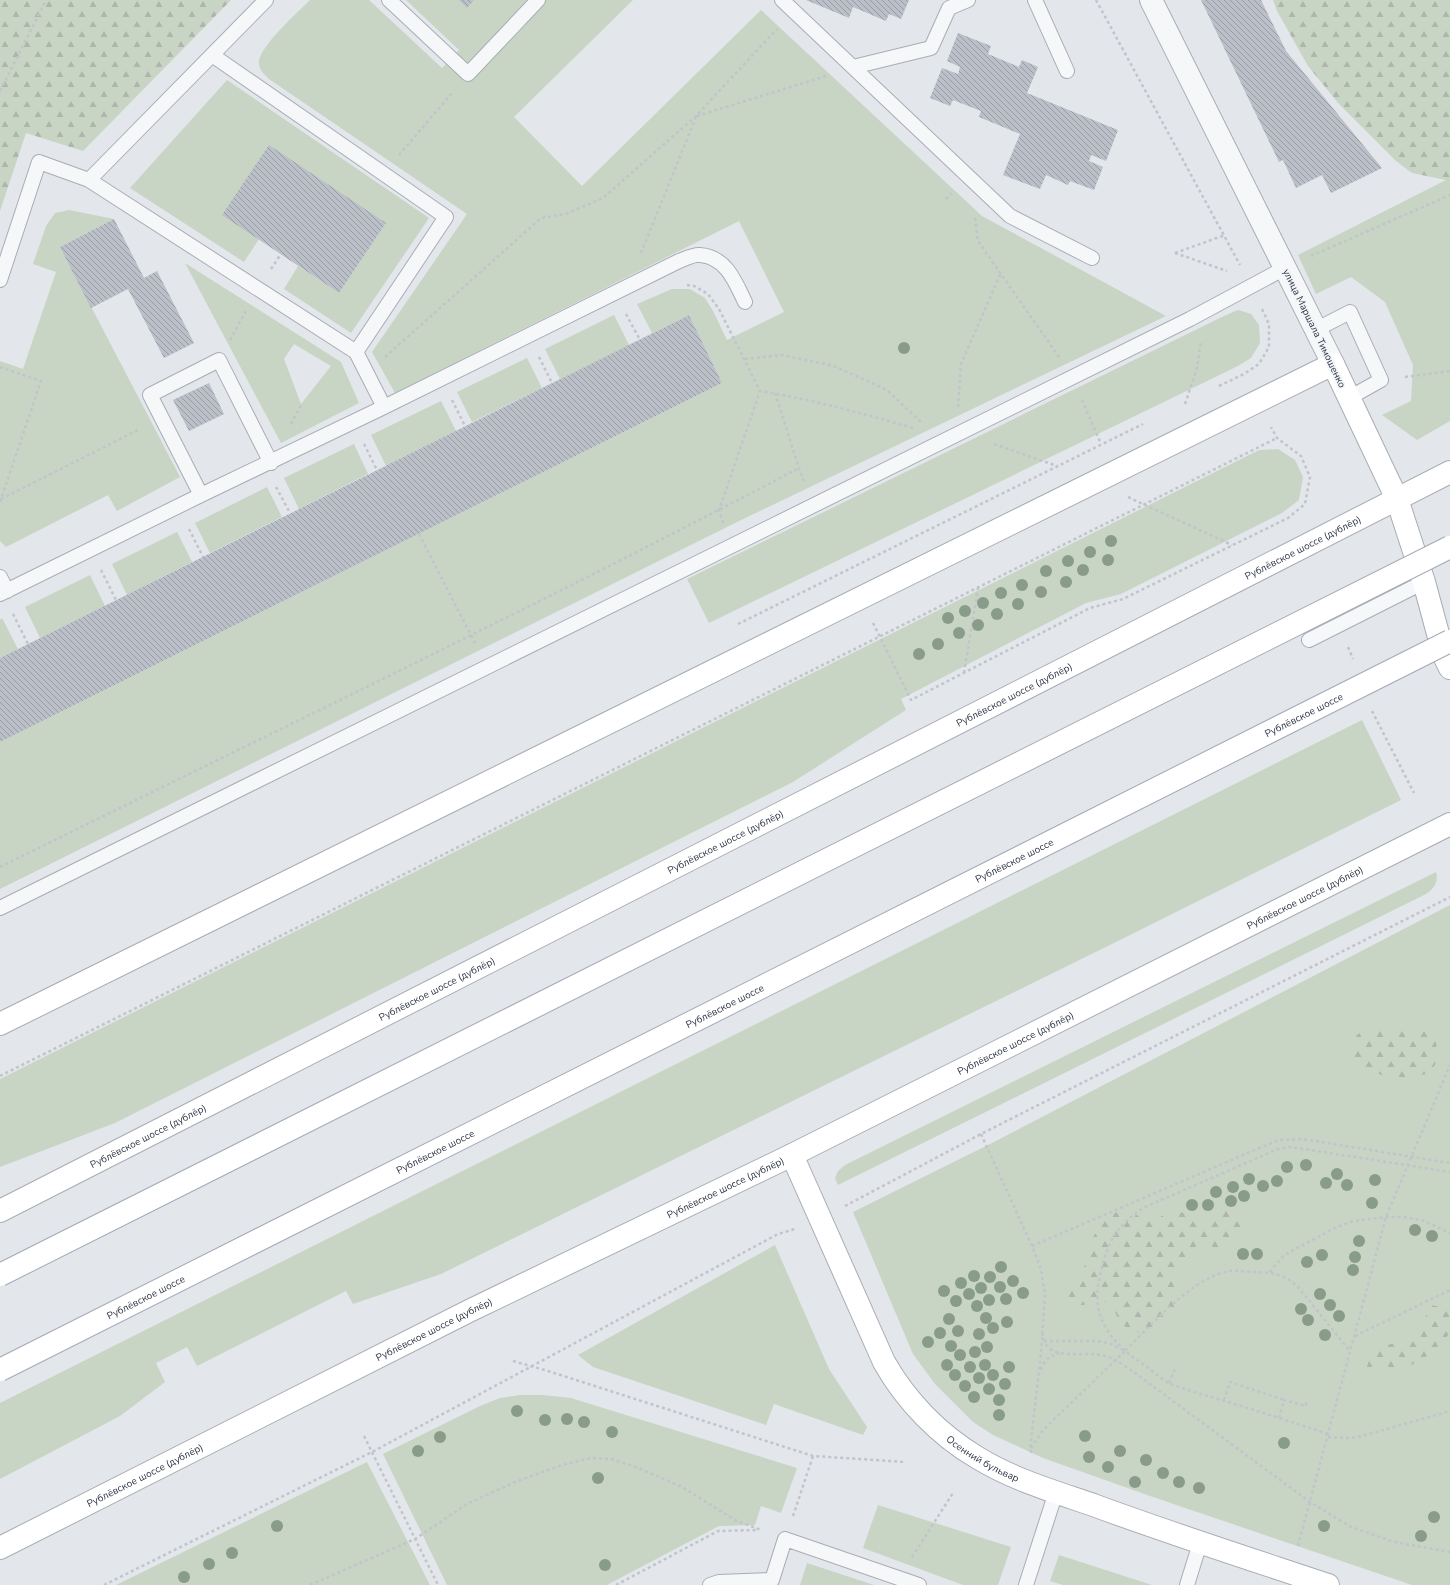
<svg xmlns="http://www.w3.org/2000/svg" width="1450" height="1585" viewBox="0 0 1450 1585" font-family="'Nunito Sans',sans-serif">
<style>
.green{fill:#c8d5c4;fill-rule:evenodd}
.forest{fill:url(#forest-firs)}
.building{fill:url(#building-back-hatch)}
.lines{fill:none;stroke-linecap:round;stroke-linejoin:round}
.lane-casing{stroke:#a8adb5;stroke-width:16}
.street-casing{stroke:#a8adb5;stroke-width:24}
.secondary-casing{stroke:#a8adb5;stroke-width:24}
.path{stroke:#c1c4ca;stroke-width:2.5;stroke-dasharray:3 3;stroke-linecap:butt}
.lane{stroke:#f6f7f9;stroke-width:14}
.street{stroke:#f6f7f9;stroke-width:22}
.secondary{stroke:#fff;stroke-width:22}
.primary-bridge-casing{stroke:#a2aab7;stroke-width:24;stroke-linecap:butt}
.primary-bridge{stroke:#fff;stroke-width:22}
.tree{fill:#899c89}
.labels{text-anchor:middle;stroke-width:3.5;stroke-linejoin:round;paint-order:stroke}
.street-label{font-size:10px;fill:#2a3443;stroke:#f3f5f8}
</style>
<defs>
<pattern id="forest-firs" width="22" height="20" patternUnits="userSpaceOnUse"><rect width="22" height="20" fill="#c8d5c4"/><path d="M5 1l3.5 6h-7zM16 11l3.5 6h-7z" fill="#acb7aa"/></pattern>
<pattern id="building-back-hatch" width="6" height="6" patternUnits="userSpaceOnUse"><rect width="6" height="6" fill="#babfc8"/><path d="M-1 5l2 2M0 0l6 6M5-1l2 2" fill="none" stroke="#979ca4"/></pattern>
</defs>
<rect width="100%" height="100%" fill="#e3e6eb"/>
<path class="green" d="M 310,0 L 369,0 L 442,68 L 459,50 L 406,0 L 633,0 L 514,117 L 582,186 L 761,10 L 982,216 L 1166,316 L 733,524 L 0,889 L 0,742 L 722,383 L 689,315 L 652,333 L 637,304 L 672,289 L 690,289 L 705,298 L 713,311 L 727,340 L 784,312 L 739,221 L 395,393 L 372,352 L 467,214 L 269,79 C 264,74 258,69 259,61 C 261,45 298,12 310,0 Z
M 227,80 L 429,218 L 351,333 L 284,289 L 298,266 L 339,293 L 386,223 L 259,239 L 244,262 L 130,188 Z
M 1446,180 L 1450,180 L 1450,421 L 1417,440 L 1382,415 L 1411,401 L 1413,365 L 1385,302 L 1351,277 L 1316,294 L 1298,255 Z
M 69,210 L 114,219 L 60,247 L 180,477 L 117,511 L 108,495 L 6,547 L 0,541 L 0,361 L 23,369 L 56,272 L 33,264 L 46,226 L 55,213 Z
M 185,263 L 341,362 L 359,403 L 281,443 ZM 294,344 L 331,366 L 301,404 L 284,359 Z
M 1238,310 L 1251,314 L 1259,325 L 1260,343 L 1251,358 L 1238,366 L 709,623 L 687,579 L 1224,316 Z
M 614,315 L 629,345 L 560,379 L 545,349 Z
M 527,358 L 542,388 L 472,422 L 457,392 Z
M 441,401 L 456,431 L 386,466 L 371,435 Z
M 354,444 L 368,474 L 299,509 L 284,478 Z
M 1278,449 L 1295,460 L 1303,477 L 1299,500 L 1282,513 L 1121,594 L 1086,603 L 901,699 L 906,710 L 793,782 L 115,1123 L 0,1167 L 0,1079 L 1259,450 Z
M 267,487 L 282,517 L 210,553 L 195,523 Z
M 177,532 L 192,562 L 127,595 L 112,564 Z
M 90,575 L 105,606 L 40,638 L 25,607 Z
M 2,618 L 18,649 L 0,658 L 0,620 Z
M 1362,720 L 1401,800 L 1124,938 L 441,1274 L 353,1304 L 346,1291 L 197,1366 L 187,1347 L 156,1363 L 165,1382 L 120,1416 L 0,1479 L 0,1403 Z
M 1436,872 C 1439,883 1433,890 1424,895 L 838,1185 L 835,1178 L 838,1171 L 845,1165 Z
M 1450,905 L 1450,1585 L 1412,1585 L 1153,1497 L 1043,1458 L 993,1435 L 973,1422 L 935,1384 L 913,1354 L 853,1212 L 994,1142 Z
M 775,1245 L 829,1369 L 867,1427 L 863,1435 L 774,1404 L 766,1425 L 593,1367 L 578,1355 Z
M 520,1395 L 543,1395 L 571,1398 L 797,1468 L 781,1513 L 761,1506 L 755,1525 L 719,1526 L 607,1585 L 447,1585 L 383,1454 L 480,1406 L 500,1398 Z
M 367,1462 L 430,1585 L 116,1585 Z
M 878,1505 L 1011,1547 L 998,1585 L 963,1585 L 863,1548 Z
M 1059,1555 L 1152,1585 L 1063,1585 L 1050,1581 Z
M 807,1563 L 874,1585 L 800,1585 Z"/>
<path class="forest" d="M 0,0 L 231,0 L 83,151 L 26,133 L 0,211 Z
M 1273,0 L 1450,0 L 1450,180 L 1446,180 L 1412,173 L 1396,161 L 1339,104 L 1308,66 L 1277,11 Z
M 1377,1026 L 1391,1032 L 1414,1029 L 1427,1032 L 1436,1041 L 1437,1053 L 1435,1065 L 1426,1074 L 1396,1080 L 1386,1077 L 1355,1063 L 1349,1053 C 1354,1036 1359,1029 1377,1026 Z
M 1224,1209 C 1230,1210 1237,1211 1239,1218 C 1245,1235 1226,1247 1211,1250 C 1203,1251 1194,1250 1187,1255 C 1178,1262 1171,1279 1175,1290 C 1176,1293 1178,1296 1179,1299 C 1181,1310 1173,1320 1164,1327 C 1153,1335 1135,1335 1124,1326 C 1114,1318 1118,1304 1100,1301 C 1094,1300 1088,1305 1082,1305 C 1077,1305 1072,1303 1067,1301 L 1064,1294 C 1068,1283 1078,1278 1083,1269 C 1089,1260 1088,1249 1092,1239 C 1094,1235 1097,1232 1099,1229 C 1109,1215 1115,1209 1132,1211 C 1140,1218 1149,1225 1159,1218 C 1162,1216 1166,1212 1169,1211 C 1181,1207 1188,1219 1198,1219 C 1207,1220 1216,1212 1224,1209 Z
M 1431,1305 L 1450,1309 C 1450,1315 1450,1324 1450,1330 C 1449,1336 1443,1341 1439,1345 C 1420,1366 1394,1374 1366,1371 L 1372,1347 C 1402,1345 1420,1334 1431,1305 Z"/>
<path class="building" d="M 459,0 L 474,0 L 467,8 Z
M 806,0 L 909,0 L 901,19 L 889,14 L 886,21 L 853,7 L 849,18 Z
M 1201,0 L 1261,0 L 1286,51 L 1382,168 L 1331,193 L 1322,175 L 1296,188 L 1283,160 L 1279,162 Z
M 958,33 L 991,46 L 988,54 L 1019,67 L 1022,60 L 1038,67 L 1027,93 L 1118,130 L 1106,161 L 1091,155 L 1089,161 L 1103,167 L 1094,190 L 1070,181 L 1068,185 L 1046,175 L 1040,189 L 1003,175 L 1020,134 L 979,117 L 981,111 L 953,100 L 950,106 L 930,98 L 942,68 L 958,74 L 960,67 L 947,61 Z
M 269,145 L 386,223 L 339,293 L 222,215 Z
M 114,219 L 144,278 L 157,271 L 194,343 L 164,358 L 128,289 L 91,308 L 60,247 Z
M 689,315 L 722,383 L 0,742 L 0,658 Z
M 209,383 L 224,414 L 189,431 L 173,400 Z"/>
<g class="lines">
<g class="lane-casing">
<path id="lane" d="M 389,0 L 468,74 L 538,0
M 782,0 L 1010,216 L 1092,258
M 1035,0 L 1067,71
M 212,55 L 446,217 L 356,352 L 384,407
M 853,67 L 931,48 L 949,8 L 968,0
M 89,180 L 266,0
M 0,280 L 39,162 L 89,180 L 356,352
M 1315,330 L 1350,312 L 1381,380 L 1349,398
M 201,495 L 150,395 L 219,360 L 271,463
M 0,577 L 7,591
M 0,594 L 201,495 L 384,407 L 679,261 C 685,259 694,254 700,255 C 726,257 735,281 745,302
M 1309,640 L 1424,582
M 0,908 L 1190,319 L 1285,268
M 710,1585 L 719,1582 L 772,1580 L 785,1539 L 919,1585
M 1026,1585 L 1056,1492
M 1187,1585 L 1200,1543"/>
</g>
<g class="street-casing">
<path id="street" d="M 1151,0 L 1333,364"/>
</g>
<g class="secondary-casing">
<g id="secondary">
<path d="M 0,1024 L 1333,364 L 1397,499 L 1424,582 L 1444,656 L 1450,668"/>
<path id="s1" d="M 792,1155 L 884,1362 C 906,1401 939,1435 978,1458 C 1014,1480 1056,1492 1096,1506 C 1172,1534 1250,1559 1328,1585"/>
<path id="s2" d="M 0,1211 L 1450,472"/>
<path id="s3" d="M 0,1548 L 469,1311 L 792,1155 L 1450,824"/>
</g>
</g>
<path class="path" d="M 1096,0 L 1240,265
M 0,91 L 46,0
M 697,116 L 826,76
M 399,155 L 452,93
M 946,199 L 951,193
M 975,218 L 978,241 L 1059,357
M 641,253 L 696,117
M 1175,253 L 1227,271
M 1175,253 L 1225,235
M 1311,256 L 1450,195
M 271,269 L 281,254
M 687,285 L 694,286 L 708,294 L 719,309 L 760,391 C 814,400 861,413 913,428
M 626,314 L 640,340
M 230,340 L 247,309
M 385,357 L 541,218 L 566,214 L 603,198 L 696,116 L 777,29
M 539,357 L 552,383
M 745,359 L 782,355 L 834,366 L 887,390 L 923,424
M 0,367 L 41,381 L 0,502
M 1405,377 L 1450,371
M 1219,386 L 1244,374 L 1259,364 L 1269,347 L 1269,324 L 1262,309
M 775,393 L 799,468 L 805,484
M 452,400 L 465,426
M 1082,400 L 1101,444
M 1185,404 L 1197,368 L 1201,341
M 958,407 L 961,364 L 1001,273
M 291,424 L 301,405
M 364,444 L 377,470
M 994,444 L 1057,466
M 276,487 L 290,513
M 1128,497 L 1232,545
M 1,499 L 140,429
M 723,523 L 719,510 L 760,391
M 189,529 L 203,557
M 419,534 L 476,645
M 101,570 L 116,600
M 13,614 L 28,644
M 873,623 L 911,700 L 1090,608 L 1123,599 L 1288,518 L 1305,504 L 1310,477 L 1301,456 L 1277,438 L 1271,427
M 738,624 L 1143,424
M 1348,647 L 1353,659
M 964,673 L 978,588
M 1372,711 L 1414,793
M 0,867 C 267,735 535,607 799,468
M 0,1076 L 1277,438
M 981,1134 L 1032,1246 L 1041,1269 L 1045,1295 L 1041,1353 L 1030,1450 L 1032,1453
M 845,1206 L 981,1134 L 1450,897
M 1032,1246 L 1278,1140 L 1303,1139 L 1450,1163
M 1270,1272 L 1284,1255 L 1337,1227 L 1353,1221 L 1386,1217 L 1404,1217 L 1422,1220 L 1450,1233
M 1042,1333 C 1043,1337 1044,1343 1048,1347 C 1059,1359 1090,1351 1105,1356 C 1116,1359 1126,1367 1135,1373 L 1310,1502 L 1351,1527 L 1394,1542 L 1450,1552
M 1355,1336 L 1450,1290
M 1044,1341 L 1096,1341 L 1109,1343 L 1125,1351 C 1151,1325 1192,1278 1229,1271 C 1237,1270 1248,1272 1256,1272 C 1275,1273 1284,1274 1298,1287 L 1350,1351
M 513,1361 L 548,1371 L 813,1456 L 905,1462
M 1041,1370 C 1044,1359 1051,1355 1062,1353
M 1169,1383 L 1175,1369
M 1224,1400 L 1230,1382 L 1284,1400
M 1279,1418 L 1284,1400 L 1306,1406 L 1306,1402
M 1328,1434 C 1292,1422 1255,1410 1218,1399 C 1203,1394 1183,1390 1169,1383 C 1161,1379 1154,1372 1147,1367 C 1113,1344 1089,1320 1100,1275 C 1108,1242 1115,1226 1145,1207 L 1278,1149 L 1289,1147 L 1304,1149 L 1450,1172
M 364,1436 L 438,1585
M 1328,1437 L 1351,1438 L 1362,1436 L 1450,1411
M 1031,1448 L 1043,1430 L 1125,1351
M 793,1516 L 813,1456
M 1298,1546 L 1386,1217 L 1450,1065
M 912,1557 L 953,1493
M 104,1585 L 372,1452 L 778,1234 L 795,1229
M 310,1585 L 415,1539 L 467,1504 L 515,1482 L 562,1465 L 591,1458 L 611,1459 L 636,1467 L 682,1487 L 735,1520 L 761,1530
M 616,1585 L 718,1531 L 758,1530"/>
<use href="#lane" class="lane"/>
<use href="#street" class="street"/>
<use href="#secondary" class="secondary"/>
<g class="primary-bridge-casing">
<g id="primary-bridge">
<path d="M 0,1275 L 1450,547"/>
<path id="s4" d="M 0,1370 L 1450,641"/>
</g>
</g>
<use href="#primary-bridge" class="primary-bridge"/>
</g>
<g class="tree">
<circle cx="904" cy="348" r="6"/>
<circle cx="1111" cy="541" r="6"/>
<circle cx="1090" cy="552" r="6"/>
<circle cx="1108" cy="560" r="6"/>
<circle cx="1068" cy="561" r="6"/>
<circle cx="1083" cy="570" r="6"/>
<circle cx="1046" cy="571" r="6"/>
<circle cx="1066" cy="582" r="6"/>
<circle cx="1022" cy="585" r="6"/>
<circle cx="1041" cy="592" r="6"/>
<circle cx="1001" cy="593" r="6"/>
<circle cx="983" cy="603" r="6"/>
<circle cx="1018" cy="604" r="6"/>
<circle cx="965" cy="611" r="6"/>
<circle cx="997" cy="614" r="6"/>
<circle cx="948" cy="618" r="6"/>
<circle cx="978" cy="625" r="6"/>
<circle cx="959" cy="633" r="6"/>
<circle cx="938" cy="644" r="6"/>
<circle cx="919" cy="654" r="6"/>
<circle cx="1306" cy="1165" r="6"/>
<circle cx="1287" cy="1167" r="6"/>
<circle cx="1337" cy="1174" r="6"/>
<circle cx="1249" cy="1179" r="6"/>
<circle cx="1375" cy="1180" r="6"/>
<circle cx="1277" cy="1181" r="6"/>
<circle cx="1326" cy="1183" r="6"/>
<circle cx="1347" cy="1185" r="6"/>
<circle cx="1263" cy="1186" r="6"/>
<circle cx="1233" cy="1187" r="6"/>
<circle cx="1216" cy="1192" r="6"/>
<circle cx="1244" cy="1196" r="6"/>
<circle cx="1231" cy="1201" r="6"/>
<circle cx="1372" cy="1203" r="6"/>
<circle cx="1192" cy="1205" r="6"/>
<circle cx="1208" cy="1205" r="6"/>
<circle cx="1415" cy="1230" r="6"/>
<circle cx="1432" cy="1236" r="6"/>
<circle cx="1359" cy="1241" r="6"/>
<circle cx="1243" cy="1254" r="6"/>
<circle cx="1257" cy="1254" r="6"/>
<circle cx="1322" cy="1255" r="6"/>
<circle cx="1355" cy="1257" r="6"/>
<circle cx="1307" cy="1262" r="6"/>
<circle cx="1001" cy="1267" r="6"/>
<circle cx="1353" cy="1270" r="6"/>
<circle cx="974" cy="1276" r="6"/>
<circle cx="990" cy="1277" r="6"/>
<circle cx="1013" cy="1281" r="6"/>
<circle cx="961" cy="1283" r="6"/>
<circle cx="1000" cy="1287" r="6"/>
<circle cx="981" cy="1288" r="6"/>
<circle cx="944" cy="1291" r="6"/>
<circle cx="1023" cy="1293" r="6"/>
<circle cx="969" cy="1294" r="6"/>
<circle cx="1320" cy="1294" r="6"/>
<circle cx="1006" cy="1299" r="6"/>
<circle cx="989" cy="1300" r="6"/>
<circle cx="956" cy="1301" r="6"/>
<circle cx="1330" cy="1305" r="6"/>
<circle cx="977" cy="1306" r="6"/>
<circle cx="1301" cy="1309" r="6"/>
<circle cx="1339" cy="1316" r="6"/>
<circle cx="986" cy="1318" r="6"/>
<circle cx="949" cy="1319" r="6"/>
<circle cx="1308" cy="1320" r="6"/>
<circle cx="1007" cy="1322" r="6"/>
<circle cx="993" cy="1328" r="6"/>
<circle cx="958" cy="1331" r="6"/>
<circle cx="940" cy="1333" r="6"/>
<circle cx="979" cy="1334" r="6"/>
<circle cx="1325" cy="1335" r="6"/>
<circle cx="928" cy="1342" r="6"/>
<circle cx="951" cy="1346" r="6"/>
<circle cx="987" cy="1347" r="6"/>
<circle cx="975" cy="1352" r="6"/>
<circle cx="960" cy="1355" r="6"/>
<circle cx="947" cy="1365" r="6"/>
<circle cx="985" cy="1365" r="6"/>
<circle cx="970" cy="1367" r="6"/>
<circle cx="1009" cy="1367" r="6"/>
<circle cx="955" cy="1375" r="6"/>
<circle cx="993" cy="1375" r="6"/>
<circle cx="979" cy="1378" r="6"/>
<circle cx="1005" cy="1384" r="6"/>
<circle cx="965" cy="1386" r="6"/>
<circle cx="989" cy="1389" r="6"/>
<circle cx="974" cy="1397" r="6"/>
<circle cx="999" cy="1400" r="6"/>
<circle cx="517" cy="1411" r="6"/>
<circle cx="999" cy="1415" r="6"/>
<circle cx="567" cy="1419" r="6"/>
<circle cx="545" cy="1420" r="6"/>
<circle cx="584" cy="1422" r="6"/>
<circle cx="612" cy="1432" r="6"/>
<circle cx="1085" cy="1436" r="6"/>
<circle cx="440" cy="1437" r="6"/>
<circle cx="1284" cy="1443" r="6"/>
<circle cx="418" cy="1451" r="6"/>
<circle cx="1120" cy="1451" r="6"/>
<circle cx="1089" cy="1457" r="6"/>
<circle cx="1146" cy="1460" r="6"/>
<circle cx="1108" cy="1467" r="6"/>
<circle cx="1163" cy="1473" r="6"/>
<circle cx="598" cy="1478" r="6"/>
<circle cx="1135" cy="1482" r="6"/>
<circle cx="1179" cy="1482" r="6"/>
<circle cx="1199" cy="1488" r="6"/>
<circle cx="1434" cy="1517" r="6"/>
<circle cx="277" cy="1526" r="6"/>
<circle cx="1324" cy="1526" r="6"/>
<circle cx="1421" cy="1536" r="6"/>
<circle cx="232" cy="1553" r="6"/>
<circle cx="209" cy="1564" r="6"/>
<circle cx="605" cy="1565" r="6"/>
<circle cx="184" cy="1577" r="6"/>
</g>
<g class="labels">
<g class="street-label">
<text transform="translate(1315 328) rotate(64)" y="4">улица Маршала Тимошенко</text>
<text dy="4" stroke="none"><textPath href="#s2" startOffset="1462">Рублёвское шоссе (дублёр)</textPath></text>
<text dy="4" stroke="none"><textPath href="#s2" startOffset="1138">Рублёвское шоссе (дублёр)</textPath></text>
<text dy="4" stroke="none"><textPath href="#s4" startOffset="1459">Рублёвское шоссе</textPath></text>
<text dy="4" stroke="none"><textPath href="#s2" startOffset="814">Рублёвское шоссе (дублёр)</textPath></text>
<text dy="4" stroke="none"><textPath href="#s4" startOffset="1135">Рублёвское шоссе</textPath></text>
<text dy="4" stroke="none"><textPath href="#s3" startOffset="1458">Рублёвское шоссе (дублёр)</textPath></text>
<text dy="4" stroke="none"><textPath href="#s2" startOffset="490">Рублёвское шоссе (дублёр)</textPath></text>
<text dy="4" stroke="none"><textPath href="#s4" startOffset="811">Рублёвское шоссе</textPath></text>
<text dy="4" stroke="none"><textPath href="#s3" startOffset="1134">Рублёвское шоссе (дублёр)</textPath></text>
<text dy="4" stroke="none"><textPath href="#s2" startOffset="166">Рублёвское шоссе (дублёр)</textPath></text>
<text dy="4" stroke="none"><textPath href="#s4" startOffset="487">Рублёвское шоссе</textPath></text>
<text dy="4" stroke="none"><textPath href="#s3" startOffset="810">Рублёвское шоссе (дублёр)</textPath></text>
<text dy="4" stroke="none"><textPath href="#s4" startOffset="163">Рублёвское шоссе</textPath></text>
<text dy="4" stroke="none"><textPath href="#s3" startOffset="486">Рублёвское шоссе (дублёр)</textPath></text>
<text dy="4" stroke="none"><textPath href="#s1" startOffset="367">Осенний бульвар</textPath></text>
<text dy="4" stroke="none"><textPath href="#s3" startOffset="162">Рублёвское шоссе (дублёр)</textPath></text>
</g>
</g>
</svg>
